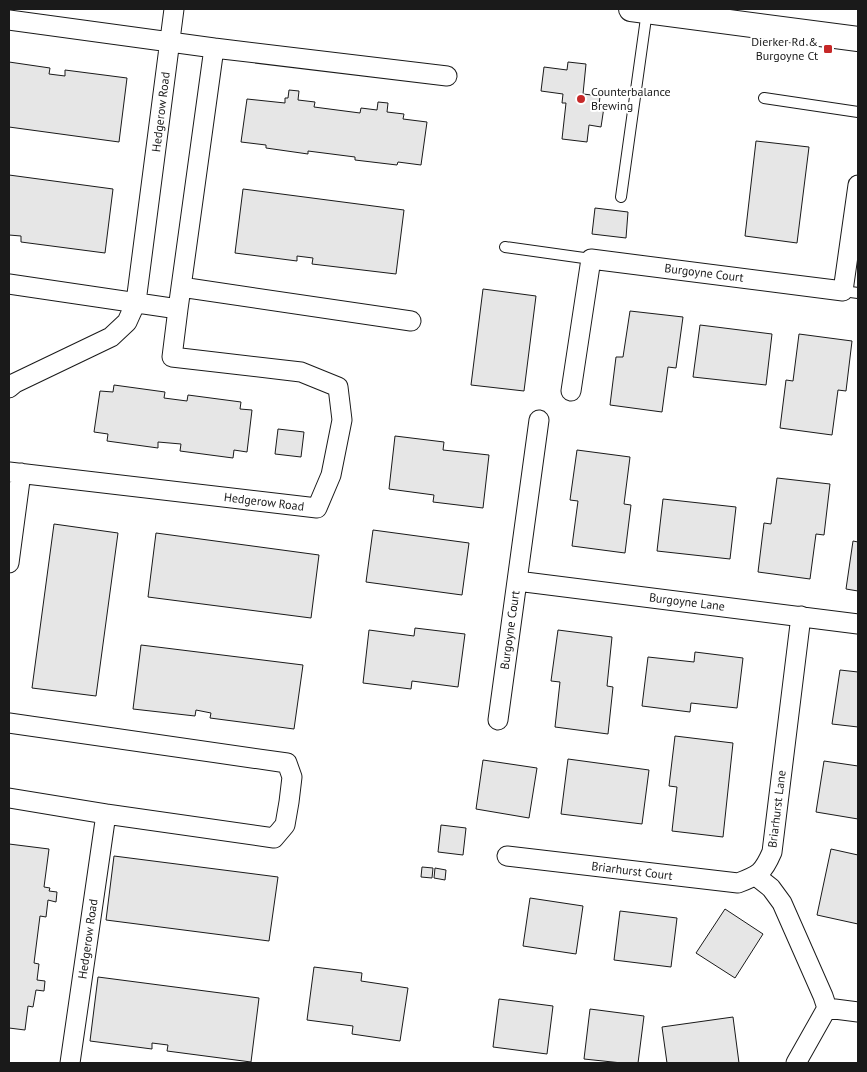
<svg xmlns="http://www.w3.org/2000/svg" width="867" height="1072" viewBox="0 0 867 1072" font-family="'PT Sans',sans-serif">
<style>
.building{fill:#e6e6e6;stroke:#1a1a1a}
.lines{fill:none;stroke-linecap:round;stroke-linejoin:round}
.service-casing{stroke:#1a1a1a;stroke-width:12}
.minor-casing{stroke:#1a1a1a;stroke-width:21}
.tertiary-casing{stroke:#1a1a1a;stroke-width:26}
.service{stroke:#fff;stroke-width:10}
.minor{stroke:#fff;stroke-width:19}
.tertiary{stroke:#fff;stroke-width:24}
.poi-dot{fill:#c62828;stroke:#fff;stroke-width:2}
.labels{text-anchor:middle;stroke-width:4;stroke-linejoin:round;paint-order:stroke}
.poi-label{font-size:12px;fill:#1a1a1a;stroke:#fff;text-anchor:end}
.street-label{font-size:12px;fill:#1a1a1a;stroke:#fff}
</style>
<rect width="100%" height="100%" fill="#fff"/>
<path class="building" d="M 9,62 L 50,68 L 49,74 L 65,76 L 65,70 L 127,78 L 119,142 L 9,127 Z
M 568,62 L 586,64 L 583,94 L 600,96 L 599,106 L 604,107 L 601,127 L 589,125 L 587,142 L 562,139 L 566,103 L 562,103 L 563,94 L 541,91 L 544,67 L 567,70 Z
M 289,90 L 299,91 L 298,100 L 315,102 L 314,107 L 360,113 L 361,108 L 377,110 L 378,102 L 388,103 L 387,112 L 404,114 L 403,119 L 427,122 L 421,165 L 398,162 L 397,165 L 355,160 L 355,157 L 308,151 L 308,154 L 266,148 L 266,145 L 241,142 L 247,99 L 285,103 L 285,98 L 288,98 Z
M 756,141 L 809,147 L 797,243 L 745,236 Z
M 9,175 L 113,189 L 105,253 L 21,242 L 21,236 L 9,235 Z
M 243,189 L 404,210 L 396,274 L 312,264 L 313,258 L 297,256 L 297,261 L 235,253 Z
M 595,208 L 628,212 L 626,238 L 592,234 Z
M 483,289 L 536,296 L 524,391 L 471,385 Z
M 630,311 L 683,317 L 676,368 L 668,367 L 662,412 L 610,405 L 616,357 L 623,357 Z
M 700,325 L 772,334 L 766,385 L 693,377 Z
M 799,334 L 852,341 L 846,391 L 838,390 L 832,435 L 780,428 L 786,380 L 793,381 Z
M 114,385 L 165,392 L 164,398 L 187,401 L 188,395 L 241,402 L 240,409 L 252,410 L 247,452 L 234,450 L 233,458 L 180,451 L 181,444 L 158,442 L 158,448 L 107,441 L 108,434 L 94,432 L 100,391 L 113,392 Z
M 278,429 L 304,432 L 301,457 L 275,454 Z
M 395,436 L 444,442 L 443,450 L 489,455 L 483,508 L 433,502 L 434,495 L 389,489 Z
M 577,450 L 630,457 L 624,504 L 631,505 L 625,553 L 572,546 L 578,501 L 570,500 Z
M 777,478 L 830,484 L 824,535 L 816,534 L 810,579 L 758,572 L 764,523 L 771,524 Z
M 663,499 L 736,507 L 730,559 L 657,551 Z
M 54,524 L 118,533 L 96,696 L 32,688 Z
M 373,530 L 469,543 L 462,595 L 366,582 Z
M 156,533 L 319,555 L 311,618 L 148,597 Z
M 853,541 L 858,542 L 858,591 L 846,589 Z
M 415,628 L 465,634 L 458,687 L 412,681 L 411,689 L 363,683 L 369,630 L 414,636 Z
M 558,630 L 612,637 L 607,686 L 613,687 L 608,734 L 555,727 L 560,682 L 551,681 Z
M 141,645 L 303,665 L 294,729 L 210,718 L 211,713 L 196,710 L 195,716 L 133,709 Z
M 695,652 L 743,658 L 737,708 L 691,703 L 690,712 L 642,706 L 648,657 L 694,662 Z
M 840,670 L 858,672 L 858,727 L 832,724 Z
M 675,736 L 733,743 L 723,837 L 672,831 L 677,787 L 669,786 Z
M 568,759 L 649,770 L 642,824 L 561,814 Z
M 483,760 L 537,768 L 529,818 L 476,809 Z
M 824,761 L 858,766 L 858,819 L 816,812 Z
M 441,825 L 466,828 L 463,855 L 438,852 Z
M 9,844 L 49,849 L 44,887 L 50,888 L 49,891 L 57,892 L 56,902 L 48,900 L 46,917 L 40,916 L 34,963 L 39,964 L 37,980 L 45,981 L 44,991 L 36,990 L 33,1007 L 28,1006 L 25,1030 L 9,1028 Z
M 831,849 L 858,855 L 858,924 L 817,915 Z
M 114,856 L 278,877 L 269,941 L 106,920 Z
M 422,867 L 433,868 L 432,878 L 421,877 Z
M 435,868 L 446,870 L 445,880 L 434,878 Z
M 530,898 L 583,906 L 576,954 L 523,946 Z
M 725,909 L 763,934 L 735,978 L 696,953 Z
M 620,911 L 677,918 L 671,967 L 614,960 Z
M 314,967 L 362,973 L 361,981 L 408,988 L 400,1041 L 352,1034 L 353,1026 L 307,1020 Z
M 98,977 L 259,998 L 251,1062 L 167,1051 L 168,1045 L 152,1043 L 152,1049 L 90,1041 Z
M 499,999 L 553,1006 L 547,1054 L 493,1047 Z
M 590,1009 L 644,1016 L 638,1063 L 622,1063 L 584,1059 Z
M 733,1017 L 739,1063 L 667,1063 L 662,1027 Z"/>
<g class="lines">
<g class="service-casing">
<path id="service" d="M 764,98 L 858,112
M 621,197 L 647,11
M 505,247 L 591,259
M 843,291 L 858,293"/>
</g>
<g class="minor-casing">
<path id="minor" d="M 9,20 L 214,48 L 447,76
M 9,284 L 178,309
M 181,287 L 411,321
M 9,388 L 15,383 L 111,337 L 127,322 L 136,302 L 174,9
M 571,391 L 591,259 L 843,291 L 858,185
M 9,472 L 317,508 L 331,475 L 342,420 L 338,387 L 301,372 L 172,357 L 178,309 L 214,48
M 9,563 L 21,473
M 517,581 L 858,624
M 498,720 L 539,420
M 9,723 L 287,763 L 292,777 L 289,802 L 285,825 L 274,838 L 106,814 L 9,798
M 507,856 L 738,883 C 759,875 763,873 772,852 L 801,616
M 756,876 L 771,888 L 782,903 L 823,996 L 827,1008
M 827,1008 L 858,1012
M 70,1063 L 106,814
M 796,1063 L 827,1008"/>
</g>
<g class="tertiary-casing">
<path id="tertiary" d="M 631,9 L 858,39"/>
</g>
<use href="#service" class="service"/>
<use href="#minor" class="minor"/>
<use href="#tertiary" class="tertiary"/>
</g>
<g class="poi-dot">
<rect x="823" y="44" width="10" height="10" rx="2.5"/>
<circle cx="581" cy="99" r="5"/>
</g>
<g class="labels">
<g class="poi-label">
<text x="818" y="46">Dierker Rd &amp;<tspan x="818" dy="14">Burgoyne Ct</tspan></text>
<text x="591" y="96" text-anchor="start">Counterbalance<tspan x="591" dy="14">Brewing</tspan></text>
</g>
<g class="street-label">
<text transform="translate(161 112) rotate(-83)" y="4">Hedgerow Road</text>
<text transform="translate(704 273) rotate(7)" y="4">Burgoyne Court</text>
<text transform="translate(264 502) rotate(7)" y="4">Hedgerow Road</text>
<text transform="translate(687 602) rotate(7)" y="4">Burgoyne Lane</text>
<text transform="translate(510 630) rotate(-82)" y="4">Burgoyne Court</text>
<text transform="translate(777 809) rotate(-83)" y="4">Briarhurst Lane</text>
<text transform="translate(632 871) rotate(7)" y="4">Briarhurst Court</text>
<text transform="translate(88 939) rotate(-82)" y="4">Hedgerow Road</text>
</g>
</g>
<rect width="867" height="1072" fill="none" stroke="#1a1a1a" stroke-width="20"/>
</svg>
